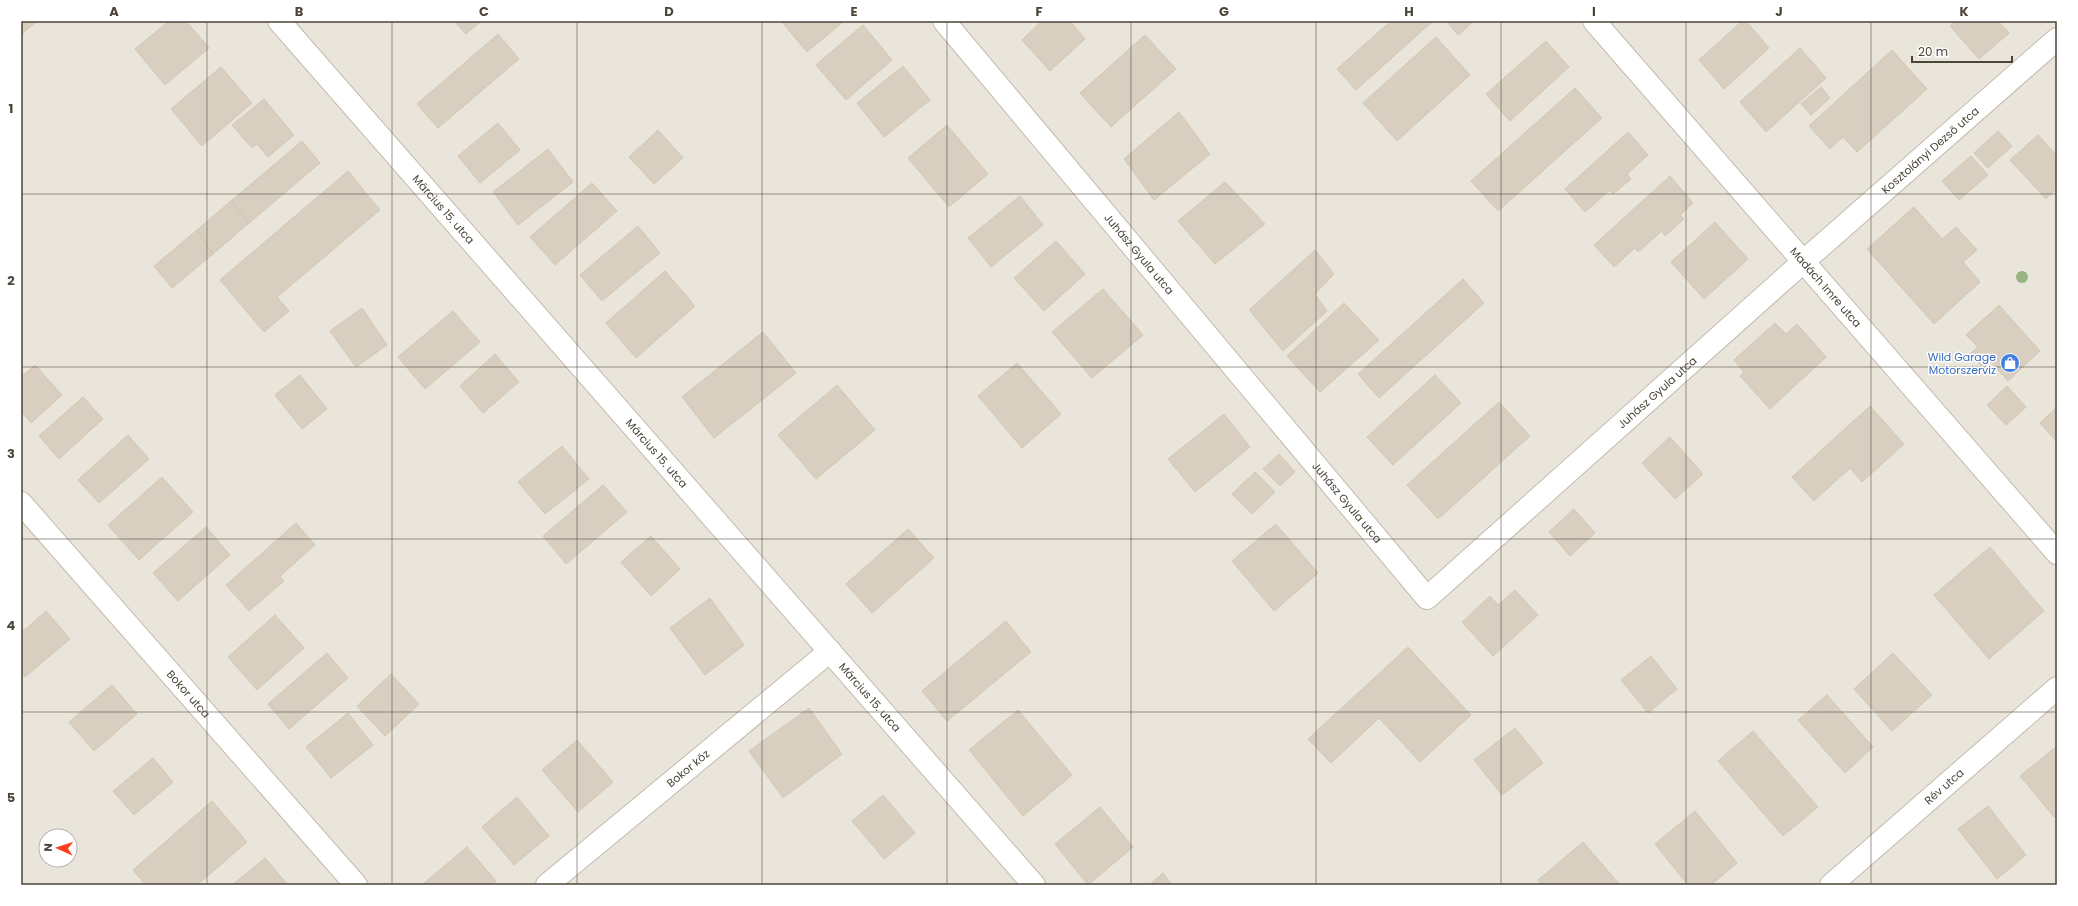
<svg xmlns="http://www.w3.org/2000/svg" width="2078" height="906" viewBox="0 0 2078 906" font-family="Poppins,sans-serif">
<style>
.residential{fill:#eae5da;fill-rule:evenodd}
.building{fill:#d8cfc1;stroke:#d3c7b4}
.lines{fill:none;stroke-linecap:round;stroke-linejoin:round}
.street-casing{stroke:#c2bbae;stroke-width:24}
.street{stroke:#fff;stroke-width:22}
.tree{fill:#97b381}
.grid{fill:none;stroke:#4b4439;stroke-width:1;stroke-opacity:0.55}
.labels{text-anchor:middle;stroke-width:3;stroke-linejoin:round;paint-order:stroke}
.street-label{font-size:11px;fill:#4b4439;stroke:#fff}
.shop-label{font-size:11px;fill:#366cbe;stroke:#fff;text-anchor:end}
.neatline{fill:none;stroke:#4b4439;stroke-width:1.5}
.grid-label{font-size:13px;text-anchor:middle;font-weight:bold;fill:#4b4439}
</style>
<rect width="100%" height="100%" fill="#f6f3ec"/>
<path class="residential" d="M 21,21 L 2057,21 L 2057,885 L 21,885 ZM 46,836 L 70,836 L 70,860 L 46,860 Z"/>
<path class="building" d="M 21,21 L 37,21 L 21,35 Z
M 169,21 L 186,21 L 209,48 L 165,85 L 135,49 Z
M 454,21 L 481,21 L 466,34 Z
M 781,21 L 844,21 L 807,52 Z
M 1042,21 L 1070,21 L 1085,39 L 1050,71 L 1022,40 Z
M 1391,21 L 1433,21 L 1356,90 L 1337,69 Z
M 1446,21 L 1474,21 L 1458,35 Z
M 1742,21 L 1746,21 L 1769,48 L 1724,89 L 1699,60 Z
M 1956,21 L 1998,21 L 2009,33 L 1979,59 L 1950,26 Z
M 863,25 L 892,60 L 846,100 L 816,65 Z
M 498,34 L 519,59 L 438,128 L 417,104 Z
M 1145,35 L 1176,69 L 1111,127 L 1080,93 Z
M 1436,37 L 1470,75 L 1397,141 L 1363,103 Z
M 1546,41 L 1569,67 L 1510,121 L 1486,94 Z
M 1800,48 L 1826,78 L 1766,132 L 1740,102 Z
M 1892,50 L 1927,89 L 1857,152 L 1843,137 L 1830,149 L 1809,126 Z
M 903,66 L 930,100 L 884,137 L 857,103 Z
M 221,67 L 252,103 L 202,146 L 171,109 Z
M 1821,87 L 1830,98 L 1811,115 L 1801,104 Z
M 1575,88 L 1602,118 L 1498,211 L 1471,181 Z
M 264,99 L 294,135 L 268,157 L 257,144 L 252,148 L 232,125 Z
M 1179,112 L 1210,154 L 1154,200 L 1124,159 Z
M 498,123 L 520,150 L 480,183 L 458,156 Z
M 947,125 L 988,174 L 949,207 L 908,158 Z
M 658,130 L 683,158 L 654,184 L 629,157 Z
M 1998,131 L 2012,146 L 1988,168 L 1974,153 Z
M 1628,132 L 1648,155 L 1627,174 L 1631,179 L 1613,194 L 1610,190 L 1585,212 L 1565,189 Z
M 2038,135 L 2057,156 L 2057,188 L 2046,199 L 2010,160 Z
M 302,141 L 320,163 L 249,223 L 231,201 Z
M 548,149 L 573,182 L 518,225 L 493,192 Z
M 1971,156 L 1988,175 L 1959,200 L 1942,181 Z
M 348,171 L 380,210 L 277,297 L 289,311 L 264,332 L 220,280 Z
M 1670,176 L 1693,203 L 1680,215 L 1684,219 L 1665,236 L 1662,231 L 1638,252 L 1635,248 L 1614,267 L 1594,245 Z
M 1225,182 L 1265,224 L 1215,264 L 1178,221 Z
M 592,183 L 617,211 L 555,265 L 530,237 Z
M 1020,196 L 1043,225 L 991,267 L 968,238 Z
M 231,201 L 249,223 L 213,254 L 197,230 Z
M 1914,207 L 1942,239 L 1956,227 L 1977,250 L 1963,262 L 1980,282 L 1934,324 L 1867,249 Z
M 1715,222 L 1748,259 L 1704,299 L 1671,262 Z
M 638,226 L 660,253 L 602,301 L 580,275 Z
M 197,230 L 213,254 L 172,288 L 154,266 Z
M 1056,241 L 1085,274 L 1044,311 L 1014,278 Z
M 1315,250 L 1334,274 L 1315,294 L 1327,311 L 1283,351 L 1249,310 Z
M 665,271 L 695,306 L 636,358 L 606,323 Z
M 1463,279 L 1484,303 L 1379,398 L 1358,374 Z
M 1103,289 L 1143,335 L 1092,378 L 1052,332 Z
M 1344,303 L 1379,340 L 1320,392 L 1287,356 Z
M 1999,305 L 2040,351 L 2008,381 L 1990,361 L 1983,368 L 1970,354 L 1978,347 L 1966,335 Z
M 362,308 L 387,345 L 356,367 L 330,331 Z
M 453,311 L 480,342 L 425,389 L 398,357 Z
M 1775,323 L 1786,334 L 1797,324 L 1826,357 L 1770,409 L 1740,376 L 1744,372 L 1734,360 Z
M 763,332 L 796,373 L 714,438 L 682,397 Z
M 495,354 L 519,382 L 483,413 L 460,386 Z
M 1017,363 L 1061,414 L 1022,448 L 978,396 Z
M 35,365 L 62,395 L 31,423 L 21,411 L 21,377 Z
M 300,375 L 327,409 L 302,429 L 275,395 Z
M 1435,375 L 1461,403 L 1393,465 L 1367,437 Z
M 837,385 L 875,430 L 816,479 L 778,435 Z
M 2007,386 L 2026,407 L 2006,425 L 1987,405 Z
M 83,397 L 103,419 L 59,459 L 39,436 Z
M 1499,402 L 1530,436 L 1438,519 L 1407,485 Z
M 1870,406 L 1904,444 L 1862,482 L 1850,468 L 1814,501 L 1792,477 Z
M 2057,407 L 2057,442 L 2040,423 Z
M 1224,414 L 1250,447 L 1195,492 L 1168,459 Z
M 128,435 L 149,459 L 99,503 L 78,480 Z
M 1670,437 L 1703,474 L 1675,499 L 1642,463 Z
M 562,446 L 589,479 L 545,514 L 518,482 Z
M 1279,454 L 1295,472 L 1280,486 L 1263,469 Z
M 1255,472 L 1275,492 L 1252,514 L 1232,494 Z
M 162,477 L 193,512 L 139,560 L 108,525 Z
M 603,485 L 627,512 L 566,564 L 543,536 Z
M 1574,509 L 1595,533 L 1570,556 L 1549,532 Z
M 296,523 L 315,545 L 280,576 L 284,581 L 249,611 L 226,585 Z
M 1276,524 L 1318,573 L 1274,611 L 1232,561 Z
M 206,527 L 230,555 L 178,601 L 153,573 Z
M 908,529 L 934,558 L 872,613 L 846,584 Z
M 651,536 L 680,569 L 651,596 L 621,562 Z
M 1990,547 L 2044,611 L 1989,659 L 1934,595 Z
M 1515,590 L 1538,615 L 1493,656 L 1462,622 L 1490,596 L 1498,605 Z
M 710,598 L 744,645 L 705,675 L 670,628 Z
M 46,611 L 70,639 L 25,677 L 21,672 L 21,633 Z
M 275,615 L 304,648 L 257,690 L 228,657 Z
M 1006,621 L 1031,652 L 947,721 L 922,691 Z
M 1408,647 L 1471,715 L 1420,762 L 1379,718 L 1331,763 L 1308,739 Z
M 327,653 L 348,678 L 289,729 L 268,704 Z
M 1893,653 L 1932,695 L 1892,731 L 1854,689 Z
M 1651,656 L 1677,689 L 1648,713 L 1621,680 Z
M 391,674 L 419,704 L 385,736 L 357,706 Z
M 112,685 L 137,714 L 94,751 L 69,722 Z
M 1827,695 L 1873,747 L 1845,773 L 1798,720 Z
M 809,708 L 842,754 L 783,798 L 749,751 Z
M 1018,710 L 1072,775 L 1023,816 L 969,750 Z
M 348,713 L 373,745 L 331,778 L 306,747 Z
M 1515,728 L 1543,763 L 1502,795 L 1474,760 Z
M 1753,731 L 1818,807 L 1783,836 L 1718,761 Z
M 577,740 L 613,782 L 578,812 L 542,770 Z
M 2057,746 L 2057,815 L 2054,817 L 2020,776 Z
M 153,758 L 173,782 L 134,815 L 113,791 Z
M 883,795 L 915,833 L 884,859 L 852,821 Z
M 517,797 L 549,836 L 514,865 L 482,827 Z
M 212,801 L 247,842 L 197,885 L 146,885 L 133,870 Z
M 1988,806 L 2026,855 L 1997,879 L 1958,829 Z
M 1100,807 L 1133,847 L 1088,885 L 1055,844 Z
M 1695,811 L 1737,863 L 1711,885 L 1688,885 L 1655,844 Z
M 1583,842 L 1620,885 L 1542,885 L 1538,880 Z
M 467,847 L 496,881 L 491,885 L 422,885 Z
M 265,858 L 288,885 L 232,885 Z
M 1163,873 L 1172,885 L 1149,885 Z"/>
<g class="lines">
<g class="street-casing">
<g id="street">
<path id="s1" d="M 279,21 L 1034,885"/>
<path id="s2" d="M 944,21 L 1427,598 L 1803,262 L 2057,39"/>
<path id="s3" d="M 1594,21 L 2057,553"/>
<path id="s4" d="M 21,503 L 356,885"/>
<path id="s5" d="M 547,885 L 830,651"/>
<path id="s6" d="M 1831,885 L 2057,688"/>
</g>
</g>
<use href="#street" class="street"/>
</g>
<circle class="tree" cx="2022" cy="277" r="6"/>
<path class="grid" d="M 207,21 L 207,885M 392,21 L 392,885M 577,21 L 577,885M 762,21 L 762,885M 947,21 L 947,885M 1131,21 L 1131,885M 1316,21 L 1316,885M 1501,21 L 1501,885M 1686,21 L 1686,885M 1871,21 L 1871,885M 21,194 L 2057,194M 21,367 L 2057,367M 21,539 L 2057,539M 21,712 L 2057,712"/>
<defs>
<g id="shop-disc" transform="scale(1)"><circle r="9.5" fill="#3f7fe0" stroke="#fff"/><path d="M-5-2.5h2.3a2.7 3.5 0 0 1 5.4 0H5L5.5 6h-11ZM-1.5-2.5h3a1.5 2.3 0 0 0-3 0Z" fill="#fff"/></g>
</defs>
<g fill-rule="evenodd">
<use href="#shop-disc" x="2010" y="363"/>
</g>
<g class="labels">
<g class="street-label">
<text dy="4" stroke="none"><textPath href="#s2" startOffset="1426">Kosztolányi Dezső utca</textPath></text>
<text dy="4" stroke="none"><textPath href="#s1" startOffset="250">Március 15. utca</textPath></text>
<text dy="4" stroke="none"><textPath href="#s2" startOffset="304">Juhász Gyula utca</textPath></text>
<text dy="4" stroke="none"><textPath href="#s3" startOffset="353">Madách Imre utca</textPath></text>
<text dy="4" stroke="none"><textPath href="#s2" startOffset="1061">Juhász Gyula utca</textPath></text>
<text dy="4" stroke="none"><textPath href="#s1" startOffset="574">Március 15. utca</textPath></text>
<text dy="4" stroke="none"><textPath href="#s2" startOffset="628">Juhász Gyula utca</textPath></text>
<text dy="4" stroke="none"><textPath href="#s4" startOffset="254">Bokor utca</textPath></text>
<text dy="4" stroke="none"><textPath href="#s1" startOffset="898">Március 15. utca</textPath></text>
<text dy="4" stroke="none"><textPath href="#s5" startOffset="183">Bokor köz</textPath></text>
<text dy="4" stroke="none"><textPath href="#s6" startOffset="150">Rév utca</textPath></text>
</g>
<g class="shop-label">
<text x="1996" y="361">Wild Garage<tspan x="1996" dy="13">Motorszerviz</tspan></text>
</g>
</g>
<rect width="2078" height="906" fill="none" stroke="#ffffff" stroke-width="44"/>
<g transform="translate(58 848) rotate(273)"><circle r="19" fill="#ffffff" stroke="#b7b4b0"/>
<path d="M0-3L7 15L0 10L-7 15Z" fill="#fc3f1d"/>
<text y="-6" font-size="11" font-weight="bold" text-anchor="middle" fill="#4b4439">N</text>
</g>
<path d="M1912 56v6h100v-6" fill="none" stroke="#4b4439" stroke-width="2"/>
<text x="1918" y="56" font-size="12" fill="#4b4439" stroke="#ffffff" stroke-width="3" paint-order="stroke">20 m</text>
<rect x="22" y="22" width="2034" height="862" class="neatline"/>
<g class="grid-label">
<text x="114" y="16">A</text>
<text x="299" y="16">B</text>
<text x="484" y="16">C</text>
<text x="669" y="16">D</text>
<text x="854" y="16">E</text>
<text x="1039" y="16">F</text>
<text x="1224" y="16">G</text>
<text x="1409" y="16">H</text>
<text x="1594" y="16">I</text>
<text x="1779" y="16">J</text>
<text x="1964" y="16">K</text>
<text x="11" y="113">1</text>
<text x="11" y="285">2</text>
<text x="11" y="458">3</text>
<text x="11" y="630">4</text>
<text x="11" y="802">5</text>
</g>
</svg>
